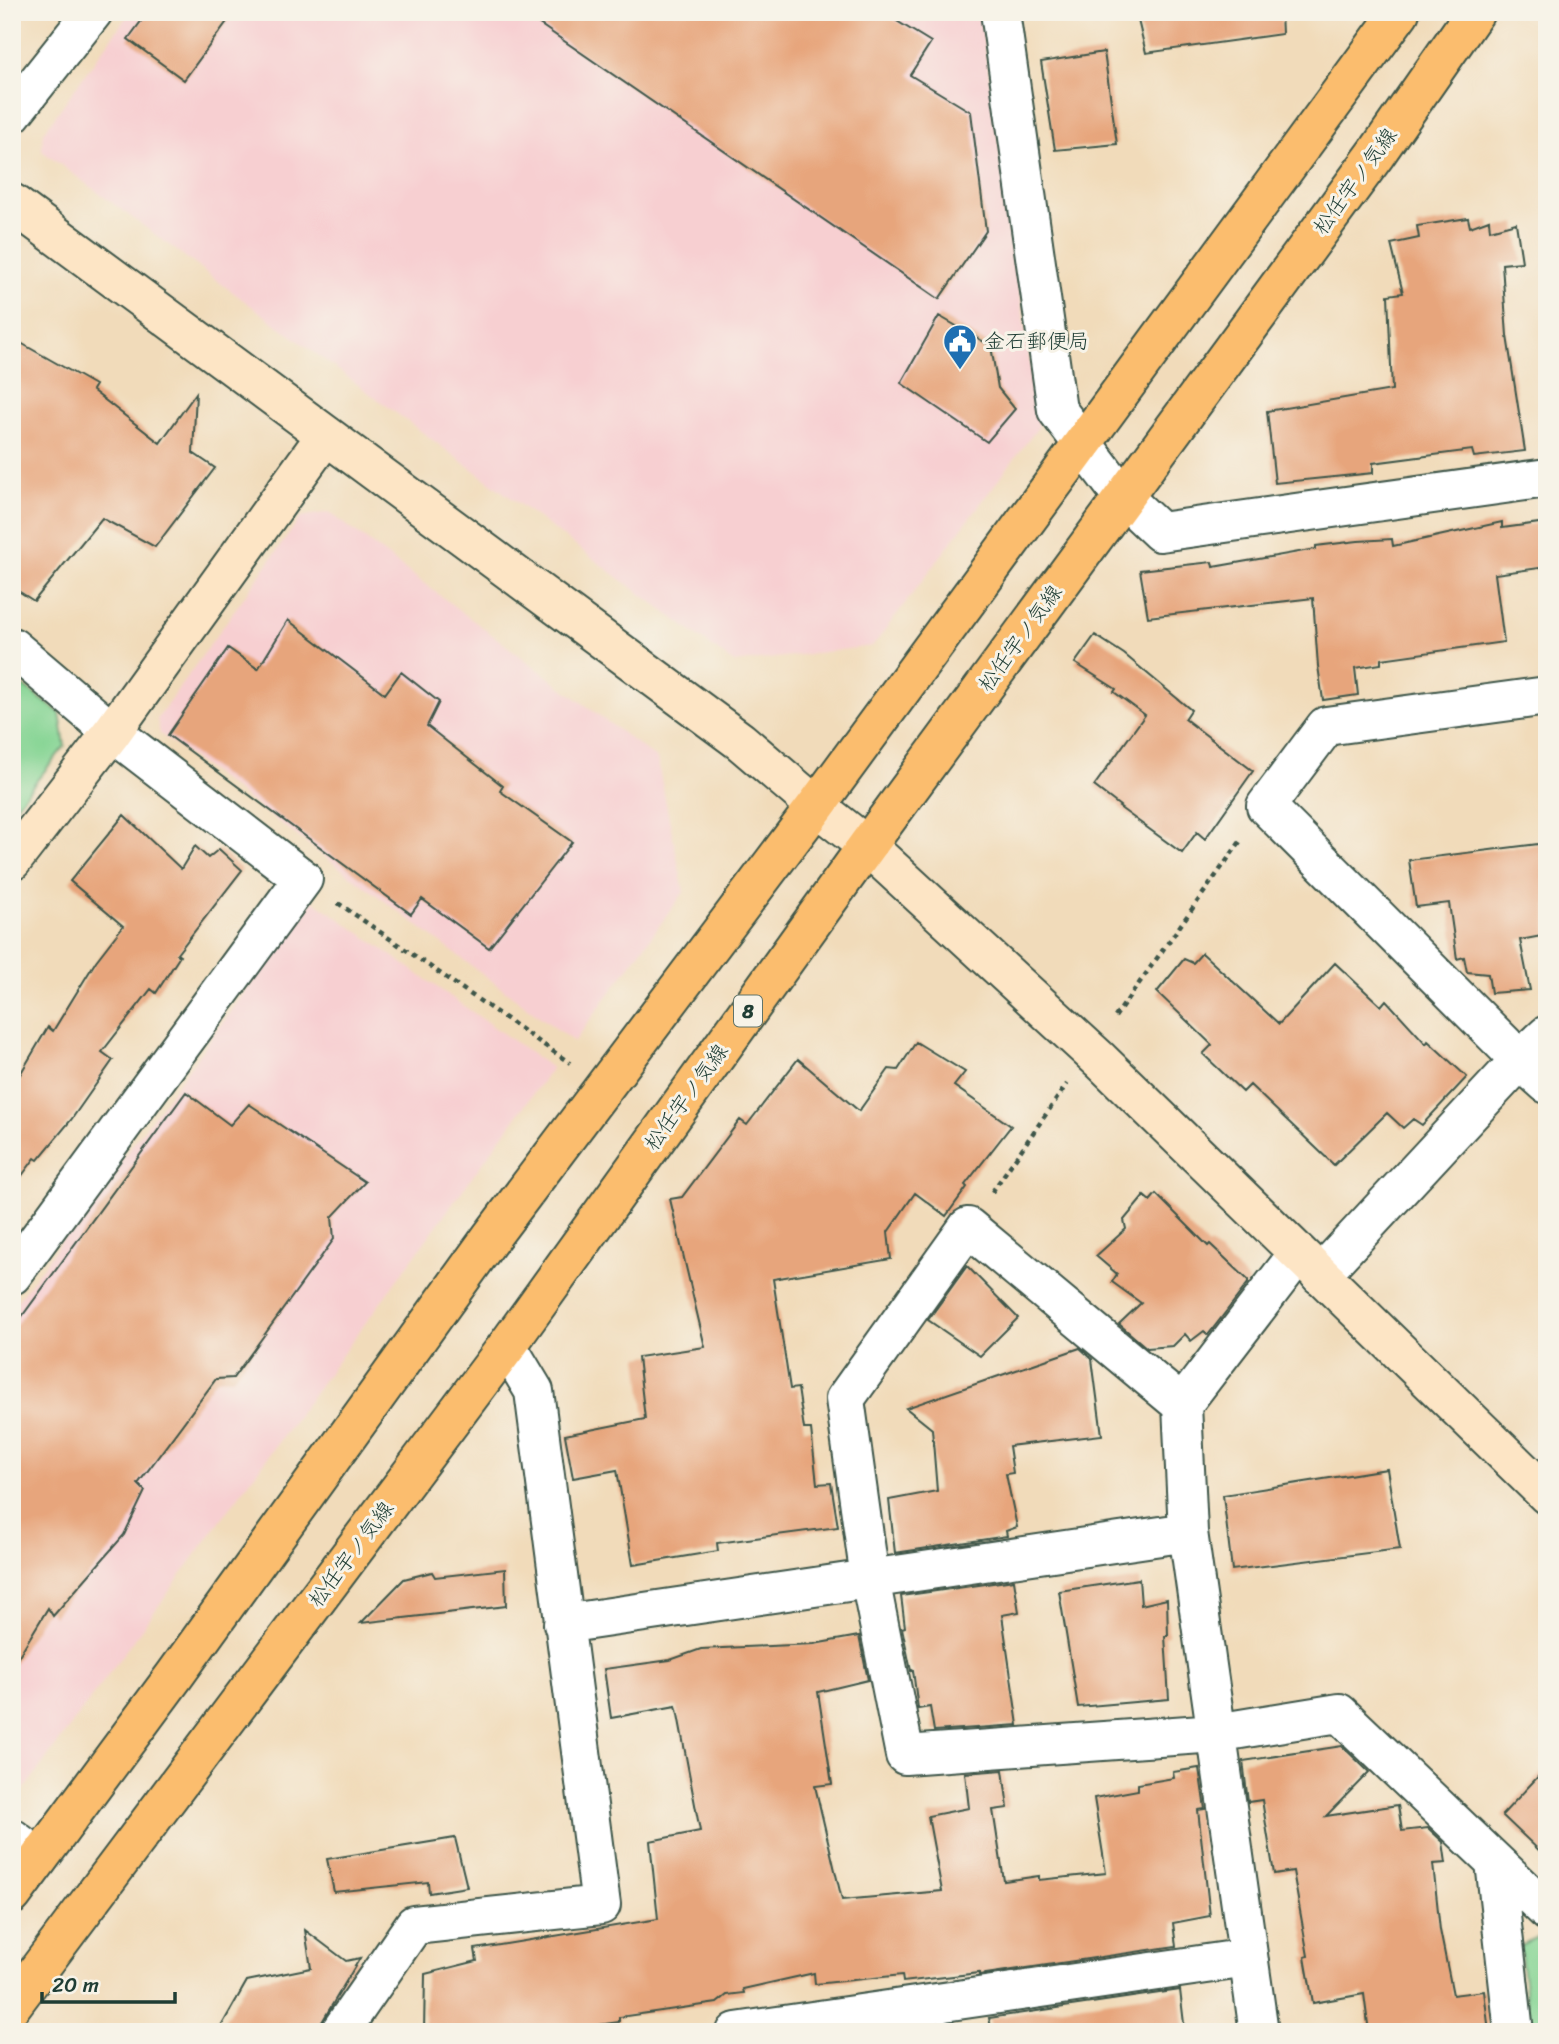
<svg xmlns="http://www.w3.org/2000/svg" width="1559" height="2044" viewBox="0 0 1559 2044" font-family="Sriracha,'Klee One',sans-serif">
<style>
.built{fill:#f7cfd1}
.green{fill:#84d493;stroke:#528864;stroke-width:2}
.building{fill:#e7a57c}
.lines{fill:none;stroke-linecap:round;stroke-linejoin:round}
.street-casing{stroke:#3e5548;stroke-width:42}
.secondary-casing{stroke:#3e5548;stroke-width:42}
.primary-casing{stroke:#3e5548;stroke-width:42}
.path{stroke:#3e5548;stroke-width:4.5;stroke-dasharray:5 5;stroke-linecap:butt}
.street{stroke:#fff;stroke-width:38}
.secondary{stroke:#fde5c5;stroke-width:38}
.primary{stroke:#fbbd6e;stroke-width:38}
.labels{text-anchor:middle;stroke-width:6;stroke-linejoin:round;paint-order:stroke}
.shield{fill:#f7f3e8;stroke:#60746a;stroke-width:2}
.shield-label{font-size:19px;font-weight:bold;fill:#1f3d34}
.street-label{font-size:21px;fill:#1f3d34;stroke:#f7f3e8}
.poi-label{font-size:21px;fill:#1f3d34;stroke:#f7f3e8;text-anchor:start}
</style>
<rect width="100%" height="100%" fill="#f7f3e8"/>
<filter id="ink" filterUnits="userSpaceOnUse"><feTurbulence type="fractalNoise" baseFrequency=".0143" numOctaves="2"/><feDisplacementMap in="SourceGraphic" scale="14" xChannelSelector="R" yChannelSelector="G"/><feConvolveMatrix kernelMatrix="1 2 1 2 8 2 1 2 1" color-interpolation-filters="sRGB"/></filter>
<filter id="wash" filterUnits="userSpaceOnUse"><feTurbulence type="fractalNoise" baseFrequency=".00686" numOctaves="4" result="noise"/><feDisplacementMap in="SourceGraphic" scale="28" xChannelSelector="R" yChannelSelector="G"/><feGaussianBlur stdDeviation="1.57" result="paint"/><feColorMatrix in="noise" values="0 0 0 0 0 0 0 0 0 0 0 0 0 0 0 0 0 1.4 0 .05"/><feComposite in="paint" operator="in"/></filter>
<g filter="url(#wash)">
<rect width="100%" height="100%" fill="#f1dbba"/>
<path class="built" d="M 130,12 L 980,12 L 1039,426 L 873,646 L 734,663 L 42,151 L 43,133 Z
M 329,512 L 657,759 L 684,892 L 574,1042 L 160,734 L 157,719 L 301,517 Z
M 313,900 L 552,1068 L 23,1791 L 12,1791 L 12,1308 Z"/>
<path class="green" d="M 12,678 L 60,713 L 65,746 L 12,811 Z
M 1547,1932 L 1547,2032 L 1530,2032 L 1520,1947 Z"/>
<g id="blocks">
<path class="building" d="M 148,12 L 234,12 L 184,80 L 128,39 Z
M 522,12 L 882,12 L 931,42 L 910,75 L 971,112 L 986,231 L 939,299 Z
M 1136,12 L 1281,12 L 1282,34 L 1146,53 Z
M 1104,52 L 1117,144 L 1055,150 L 1041,62 Z
M 1468,218 L 1470,227 L 1489,220 L 1490,230 L 1516,223 L 1522,262 L 1502,264 L 1507,336 L 1525,451 L 1474,457 L 1472,450 L 1373,463 L 1373,473 L 1275,483 L 1267,411 L 1392,390 L 1388,295 L 1403,293 L 1391,244 L 1419,238 L 1417,226 Z
M 939,316 L 991,346 L 998,388 L 1015,409 L 987,442 L 901,383 Z
M 12,338 L 95,385 L 92,390 L 160,443 L 196,393 L 193,453 L 215,468 L 155,547 L 102,518 L 34,601 L 12,587 Z
M 1502,522 L 1502,528 L 1547,522 L 1547,567 L 1495,574 L 1504,642 L 1381,659 L 1381,664 L 1355,668 L 1358,695 L 1323,700 L 1318,666 L 1313,598 L 1148,617 L 1140,570 L 1212,562 L 1213,567 L 1316,549 L 1316,546 L 1358,541 L 1392,539 L 1393,546 Z
M 288,620 L 385,694 L 401,672 L 439,702 L 427,726 L 503,786 L 500,791 L 572,842 L 489,948 L 422,899 L 411,914 L 168,735 L 228,648 L 258,669 Z
M 1095,635 L 1124,654 L 1191,710 L 1185,719 L 1253,771 L 1205,839 L 1197,832 L 1182,853 L 1119,807 L 1120,806 L 1094,786 L 1145,715 L 1114,692 L 1116,689 L 1075,663 Z
M 124,815 L 181,869 L 195,846 L 208,858 L 219,849 L 242,870 L 177,954 L 180,956 L 156,993 L 151,989 L 102,1052 L 113,1060 L 71,1120 L 38,1160 L 35,1158 L 12,1189 L 12,1088 L 48,1027 L 53,1031 L 96,961 L 123,926 L 70,881 Z
M 1547,843 L 1547,935 L 1520,940 L 1530,990 L 1491,993 L 1488,974 L 1467,972 L 1464,957 L 1457,959 L 1449,903 L 1416,907 L 1409,860 Z
M 1202,953 L 1279,1024 L 1335,963 L 1381,1006 L 1386,1000 L 1426,1044 L 1428,1041 L 1467,1077 L 1422,1125 L 1413,1119 L 1403,1128 L 1387,1113 L 1334,1165 L 1250,1085 L 1243,1092 L 1203,1054 L 1212,1045 L 1157,992 L 1184,959 L 1193,963 Z
M 916,1042 L 965,1072 L 954,1086 L 1011,1126 L 965,1185 L 967,1187 L 946,1216 L 915,1193 L 888,1232 L 891,1259 L 773,1279 L 790,1389 L 798,1388 L 804,1429 L 811,1429 L 817,1484 L 831,1483 L 838,1527 L 717,1543 L 718,1551 L 633,1565 L 617,1470 L 573,1478 L 565,1435 L 645,1419 L 638,1357 L 705,1347 L 670,1199 L 682,1197 L 740,1120 L 747,1125 L 798,1059 L 859,1111 L 889,1069 L 898,1070 Z
M 186,1092 L 230,1125 L 249,1104 L 365,1182 L 332,1217 L 334,1239 L 233,1378 L 216,1379 L 138,1484 L 145,1491 L 124,1535 L 53,1616 L 48,1608 L 12,1667 L 12,1330 Z
M 1156,1194 L 1208,1246 L 1210,1244 L 1248,1280 L 1248,1283 L 1208,1335 L 1204,1331 L 1191,1341 L 1185,1334 L 1173,1346 L 1147,1348 L 1119,1324 L 1141,1303 L 1112,1282 L 1117,1274 L 1096,1256 L 1126,1229 L 1124,1220 L 1144,1196 L 1150,1201 Z
M 967,1266 L 1018,1318 L 980,1356 L 928,1320 Z
M 1080,1348 L 1092,1359 L 1102,1435 L 1009,1446 L 1013,1473 L 1006,1474 L 1017,1527 L 1006,1531 L 1007,1536 L 895,1553 L 889,1500 L 937,1491 L 932,1429 L 906,1408 Z
M 1387,1469 L 1400,1549 L 1232,1570 L 1223,1495 Z
M 505,1569 L 506,1606 L 361,1623 L 404,1579 L 432,1572 L 435,1577 Z
M 1139,1579 L 1141,1605 L 1167,1599 L 1168,1636 L 1165,1636 L 1169,1699 L 1078,1707 L 1059,1591 Z
M 1014,1580 L 1019,1612 L 1002,1615 L 1018,1725 L 934,1731 L 930,1707 L 918,1709 L 913,1670 L 911,1671 L 902,1628 L 905,1627 L 901,1596 Z
M 859,1636 L 868,1680 L 818,1692 L 832,1784 L 815,1786 L 842,1900 L 942,1891 L 928,1816 L 969,1808 L 965,1773 L 1003,1770 L 1008,1808 L 993,1810 L 1004,1881 L 1039,1876 L 1039,1880 L 1106,1873 L 1094,1798 L 1138,1790 L 1138,1784 L 1174,1778 L 1173,1772 L 1199,1768 L 1205,1809 L 1198,1810 L 1210,1916 L 1173,1923 L 1176,1946 L 979,1975 L 979,1973 L 903,1982 L 902,1975 L 815,1984 L 814,1973 L 743,1989 L 744,1993 L 727,1995 L 717,2003 L 619,2017 L 619,2022 L 550,2032 L 424,2032 L 425,1974 L 477,1961 L 475,1949 L 658,1919 L 650,1841 L 700,1831 L 677,1709 L 676,1706 L 611,1718 L 604,1669 L 670,1660 L 701,1649 L 814,1644 Z
M 1342,1746 L 1369,1772 L 1326,1816 L 1398,1805 L 1402,1831 L 1428,1828 L 1443,1842 L 1446,1863 L 1433,1864 L 1440,1930 L 1453,1995 L 1484,1991 L 1489,2032 L 1369,2032 L 1364,1994 L 1313,2003 L 1305,1957 L 1308,1956 L 1293,1871 L 1274,1874 L 1262,1800 L 1248,1802 L 1243,1761 Z
M 1547,1767 L 1547,1858 L 1502,1815 Z
M 455,1838 L 467,1887 L 429,1893 L 428,1882 L 334,1892 L 327,1859 Z
M 305,1930 L 346,1961 L 360,1958 L 316,2032 L 218,2032 L 247,1981 L 311,1968 Z
M 1180,1990 L 1185,2032 L 992,2032 L 989,2018 Z"/>
</g>
</g>
<g filter="url(#ink)">
<use href="#blocks" fill-opacity="0" stroke="#3e5548" stroke-width="2"/>
<g class="lines">
<g class="street-casing">
<path id="street" d="M 1000,12 L 1057,410 L 1123,497 L 1160,532 L 1547,478
M 12,114 L 93,12
M 12,647 L 112,732 L 303,879 L 12,1275
M 1547,696 L 1326,726 L 1266,806 L 1520,1060 L 1547,1084
M 1320,1275 L 1520,1060 L 1547,1035
M 1182,1405 L 968,1227 L 845,1399 L 870,1579 L 905,1755 L 1216,1733 L 1339,1713 L 1547,1911
M 563,1624 L 1188,1532
M 12,1838 L 39,1858
M 1495,1862 L 1514,2032
M 340,2032 L 414,1925 L 601,1905 L 534,1391 L 507,1346
M 736,2032 L 1248,1958
M 1259,2032 L 1188,1532 L 1182,1405 L 1298,1254"/>
</g>
<g class="secondary-casing">
<path id="secondary" d="M 12,203 L 740,741 L 816,806 L 867,846 L 1100,1060 L 1547,1495
M 12,861 L 112,732 L 326,435"/>
</g>
<g class="primary-casing">
<path id="primary" d="M 12,1895 L 175,1675 L 491,1237 L 816,806 L 1400,12
M 12,2005 L 507,1346 L 867,846 L 1376,154 L 1475,12"/>
</g>
<path class="path" d="M 338,903 L 570,1063
M 1115,1017 L 1242,839
M 992,1192 L 1067,1084"/>
<use href="#street" class="street"/>
<use href="#secondary" class="secondary"/>
<use href="#primary" class="primary"/>
</g>
</g>
<defs>
<g id="civic-pin" transform="scale(1.75)"><path d="M0 17L-7.5 6A9.5 9.5 0 1 1 7.5 6Z" fill="#1f6fb2" stroke="#f7f3e8"/><path d="M-.6-6.5H3V-4.5H.6V-3L4-1V1h2V6H-6V1h2V-1L-.6-3ZM-1.2 2.5V6h2.4V2.5Z" fill="#fff"/></g>
</defs>
<g fill-rule="evenodd">
<use href="#civic-pin" x="960" y="341"/>
</g>
<g class="labels">
<rect class="shield" x="734" y="995.5" width="28" height="31" rx="5"/>
<g class="shield-label">
<text x="748" y="1018">8</text>
</g>
<g class="street-label">
<text transform="translate(1355 181) rotate(-54)" y="7">松任宇ノ気線</text>
<text transform="translate(1020 638) rotate(-54)" y="7">松任宇ノ気線</text>
<text transform="translate(686 1097) rotate(-54)" y="7">松任宇ノ気線</text>
<text transform="translate(351 1554) rotate(-53)" y="7">松任宇ノ気線</text>
</g>
<g class="poi-label">
<text x="984" y="348">金石郵便局</text>
</g>
</g>
<rect width="1559" height="2044" fill="none" stroke="#f7f3e8" stroke-width="42"/>
<path d="M42 1992v10h133v-10" fill="none" stroke="#1f3d34" stroke-width="3.5"/>
<text x="52" y="1992" font-size="21" fill="#1f3d34" stroke="#f7f3e8" stroke-width="5" paint-order="stroke">20 m</text>
</svg>
